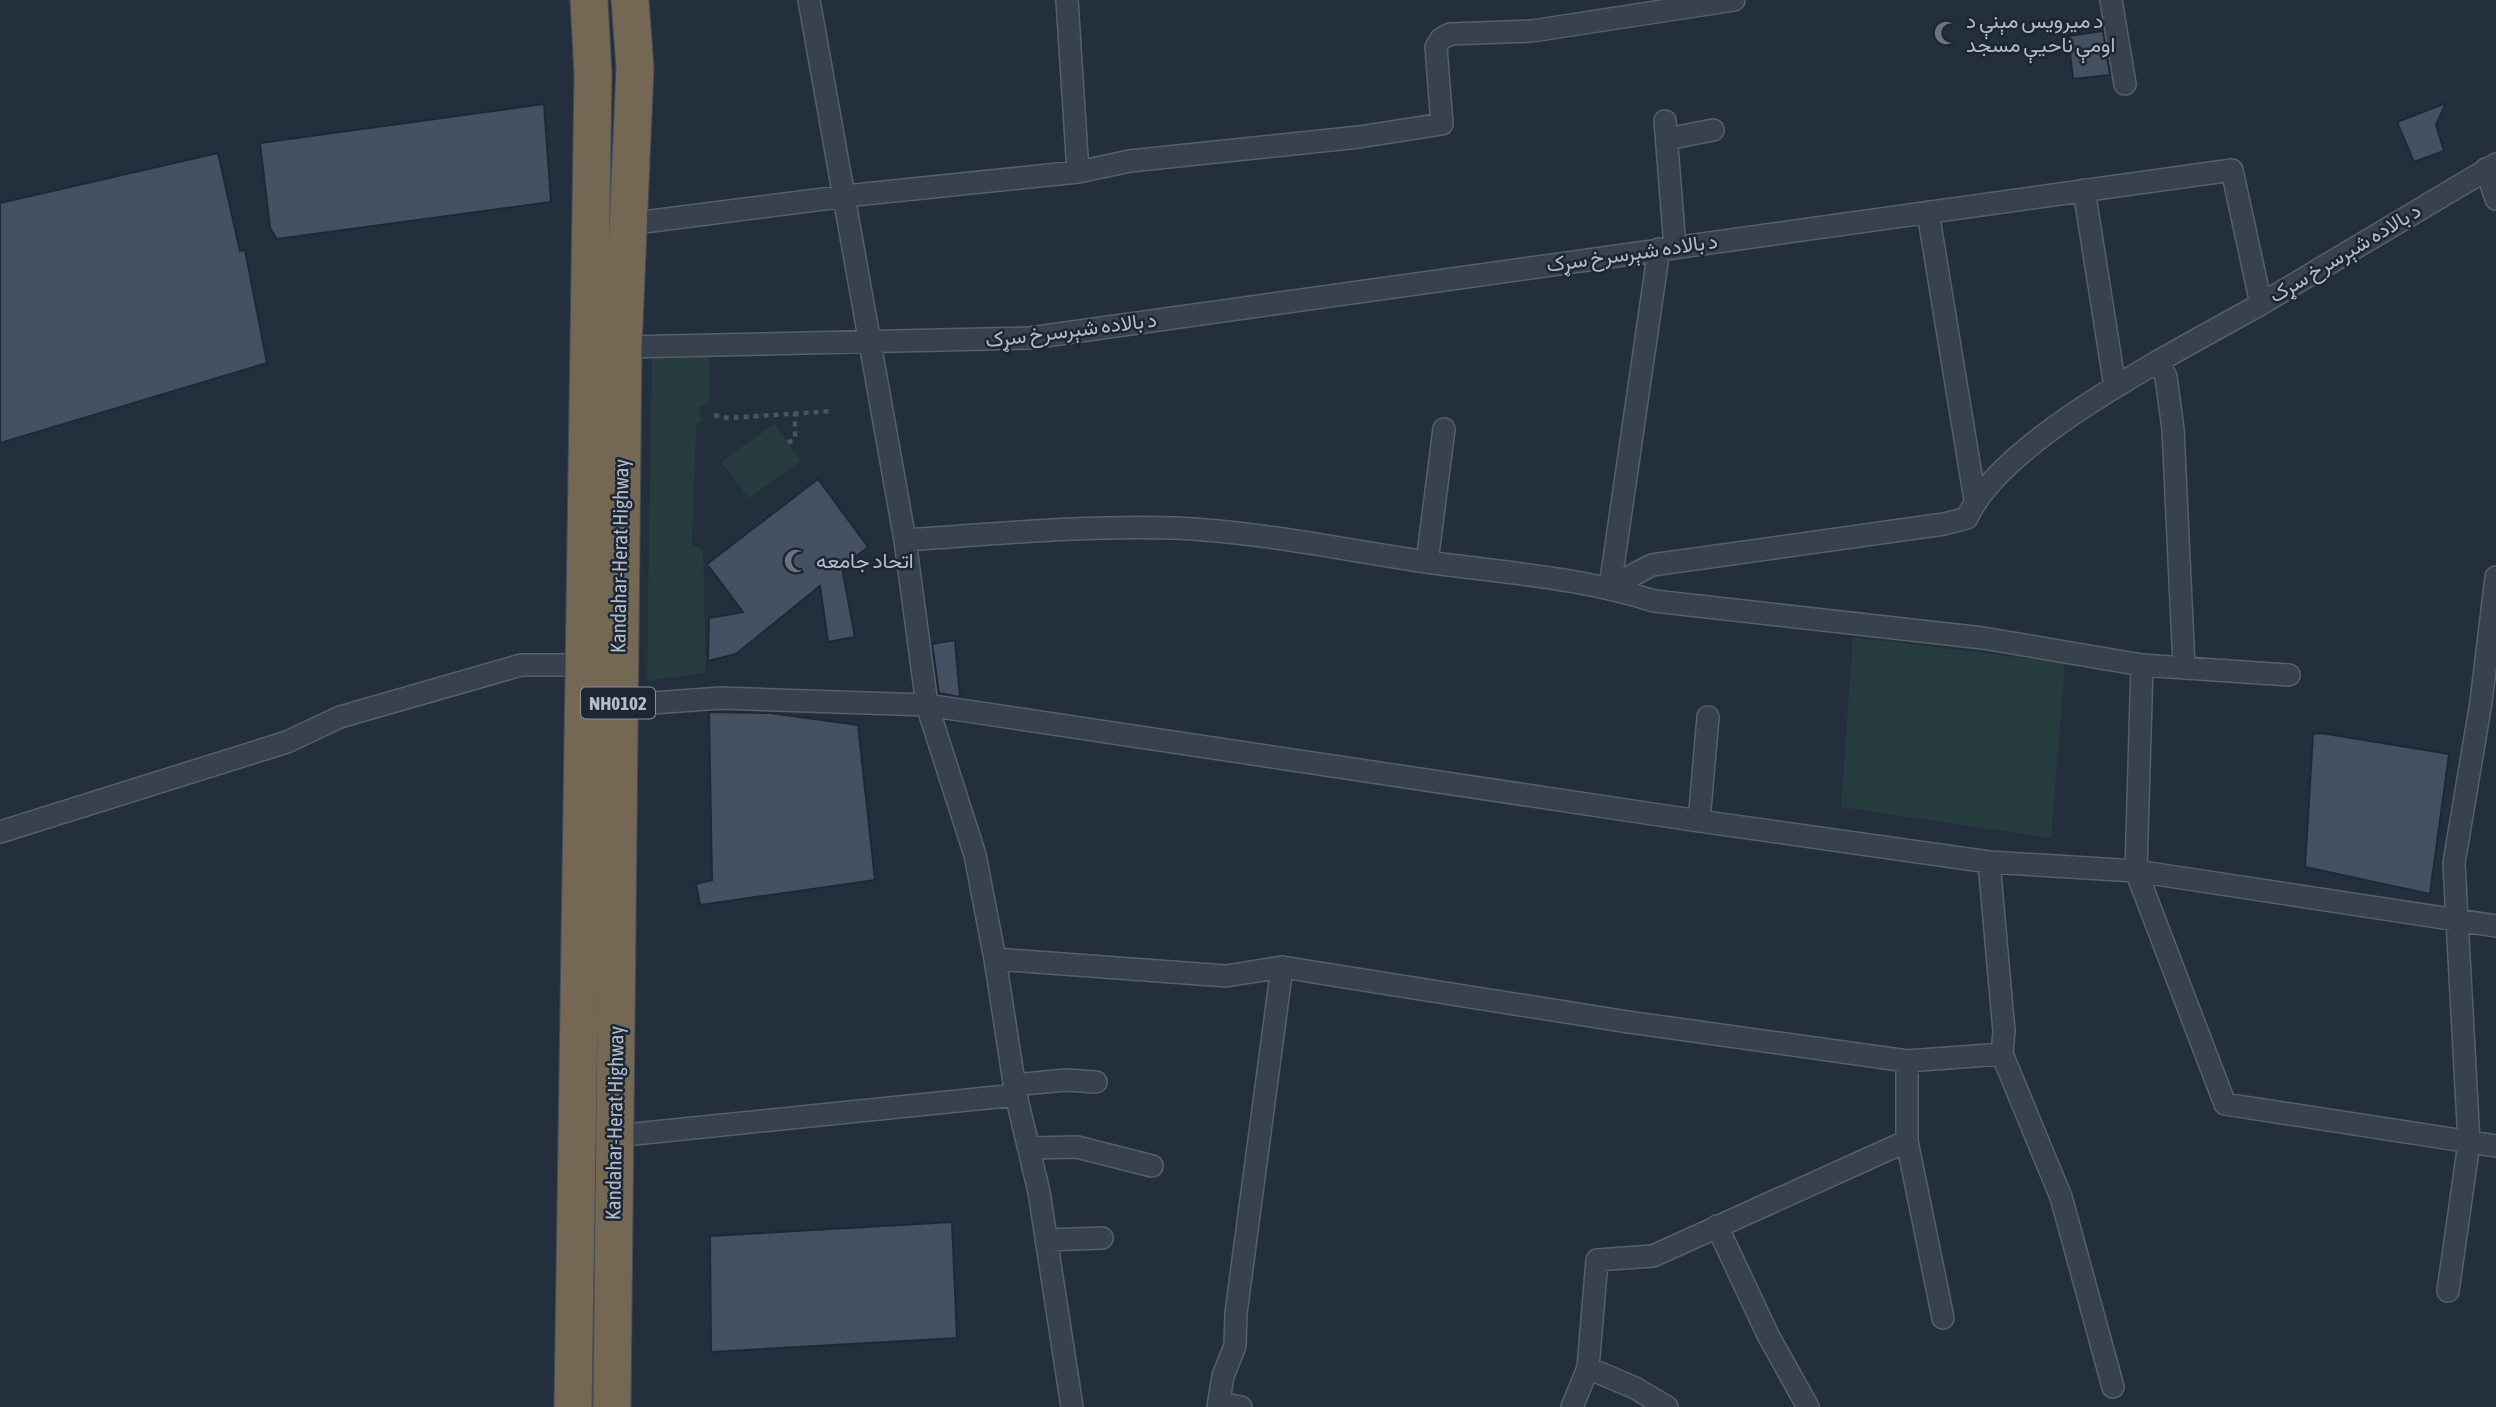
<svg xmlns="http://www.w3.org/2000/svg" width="2496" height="1407" viewBox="0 0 2496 1407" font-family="'Asap Condensed',Vazirmatn,sans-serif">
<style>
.green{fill:#263c3f}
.building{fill:#455162;stroke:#1f2835;stroke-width:2}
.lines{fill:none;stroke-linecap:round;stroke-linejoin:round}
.street-casing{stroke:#565f6c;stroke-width:24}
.highway-casing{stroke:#434c59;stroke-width:39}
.path{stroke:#44595c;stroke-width:4.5;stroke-dasharray:5 5;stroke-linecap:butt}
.street{stroke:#38414e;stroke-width:21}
.highway{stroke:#746855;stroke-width:37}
.labels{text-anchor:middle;stroke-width:5;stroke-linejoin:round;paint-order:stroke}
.shield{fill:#1d2633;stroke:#878f9c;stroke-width:2}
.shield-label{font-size:19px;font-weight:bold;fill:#b4bcc9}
.poi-label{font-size:21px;fill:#b4bcc9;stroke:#1d2633;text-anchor:start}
.street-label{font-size:21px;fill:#b4bcc9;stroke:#1d2633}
</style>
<rect width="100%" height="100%" fill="#242f3e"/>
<path class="green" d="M 652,356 L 709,356 L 709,402 L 699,407 L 702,421 L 696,424 L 692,544 L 703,551 L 706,673 L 647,681 Z
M 774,424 L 801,461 L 749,498 L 721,462 Z
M 1853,637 L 2065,663 L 2051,838 L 1841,807 Z"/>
<path class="building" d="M 2103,31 L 2110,75 L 2073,79 L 2068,36 Z
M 2446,103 L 2436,125 L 2444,151 L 2414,162 L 2397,122 Z
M 544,104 L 551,202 L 277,239 L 270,228 L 260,143 Z
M 218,153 L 240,251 L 245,250 L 267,363 L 0,443 L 0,203 Z
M 818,479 L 868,547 L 842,568 L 855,637 L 828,642 L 820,586 L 736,654 L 708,661 L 709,618 L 743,612 L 707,564 Z
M 955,640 L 956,653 L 960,697 L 939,693 L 932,644 Z
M 709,712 L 770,713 L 858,725 L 875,880 L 700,905 L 696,884 L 712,880 Z
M 2321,733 L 2449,754 L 2430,894 L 2305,867 L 2313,734 Z
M 952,1222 L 957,1338 L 711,1352 L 710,1236 Z"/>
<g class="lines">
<g class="street-casing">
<path id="street" d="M 809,0 L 905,540 L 927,705 L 975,855 L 995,959 L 1016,1095 L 1039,1192 L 1072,1407
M 1067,0 L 1078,172
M 2111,0 L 2125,84
M 1665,121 L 1675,247
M 1667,139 L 1713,130
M 2486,169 L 2496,199
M 2084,190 L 2115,387
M 1928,212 L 1975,500
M 628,224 L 855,195 L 1078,172 L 1130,161 L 1359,137 L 1442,124 L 1436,47 L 1441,39 L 1450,34 L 1532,31 L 1734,0
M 623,347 L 1030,338 L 2232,170 L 2261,304 L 2496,164
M 2159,362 L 2166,377 L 2173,429 L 2184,667
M 905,540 C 995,534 1086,525 1176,528 C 1263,532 1348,551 1434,563 C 1508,573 1583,578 1654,601 L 1983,638 L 2142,665 L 2289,675
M 1427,562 L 1444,429
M 1610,587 L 1652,565 L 1944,524 L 1967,518 C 2002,438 2184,348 2261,304
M 1610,587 L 1659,249
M 2142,665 L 2136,871 L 2225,1104 L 2496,1146
M 611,706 L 721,698 L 927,705 L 1699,821 L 1989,862 L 2136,871 L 2496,926
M 1699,821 L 1708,717
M 0,832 L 287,742 L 340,717 L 521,665 L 582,665
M 1989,862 L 2004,1031 L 2002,1054 L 2061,1197 L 2113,1387
M 995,959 L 1226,976 L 1282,967 L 1628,1022 L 1907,1061 L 2002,1054
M 1907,1061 L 1907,1141 L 1943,1318
M 1014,1085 L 1066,1080 L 1096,1082
M 615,1136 L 1016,1095
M 1029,1148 L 1077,1147 L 1152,1166
M 1717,1226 L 1768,1335 L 1808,1407
M 1046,1240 L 1102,1238
M 2448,1291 L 2469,1143 L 2454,863 L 2481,702 L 2496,577
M 1588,1368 L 1635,1388 L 1667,1407
M 1219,1403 L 1241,1407
M 1218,1407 L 1223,1376 L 1235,1346 L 1236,1313 L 1282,967
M 1572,1407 L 1588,1368 L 1597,1260 L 1653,1256 L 1907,1141"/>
</g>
<g class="highway-casing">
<path id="highway" d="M 573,1407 L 593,74 L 589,0
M 612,1407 L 623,347 L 635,68 L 630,0"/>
</g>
<path class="path" d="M 714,415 L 729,418 L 832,411
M 788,443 L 795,438 L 795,413"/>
<use href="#street" class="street"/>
<use href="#highway" class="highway"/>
</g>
<defs>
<g id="mosque-bare" transform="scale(1.89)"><path d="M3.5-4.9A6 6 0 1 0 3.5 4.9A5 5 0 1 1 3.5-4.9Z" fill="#6b7280" stroke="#1d2633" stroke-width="2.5" paint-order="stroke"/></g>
</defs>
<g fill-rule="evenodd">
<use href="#mosque-bare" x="1946" y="33"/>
<use href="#mosque-bare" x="796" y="561"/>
</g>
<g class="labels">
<rect class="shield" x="581" y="687.5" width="74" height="31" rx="5"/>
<g class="shield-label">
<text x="618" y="710">NH0102</text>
</g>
<g class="poi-label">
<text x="1966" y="28">د ميرویس مېنې د<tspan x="1966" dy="24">اومې ناحيې مسجد</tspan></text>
<text x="816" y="568">اتحاد جامعه</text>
</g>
<g class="street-label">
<text transform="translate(1632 253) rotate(-8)" y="7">د بالاده شېرسرخ سړک</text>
<text transform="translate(2345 253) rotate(-31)" y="7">د بالاده شېرسرخ سړک</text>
<text transform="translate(1071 330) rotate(-7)" y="7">د بالاده شېرسرخ سړک</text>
<text transform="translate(620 556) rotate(-89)" y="7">Kandahar-Herat Highway</text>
<text transform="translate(615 1123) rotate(-89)" y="7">Kandahar-Herat Highway</text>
</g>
</g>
</svg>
